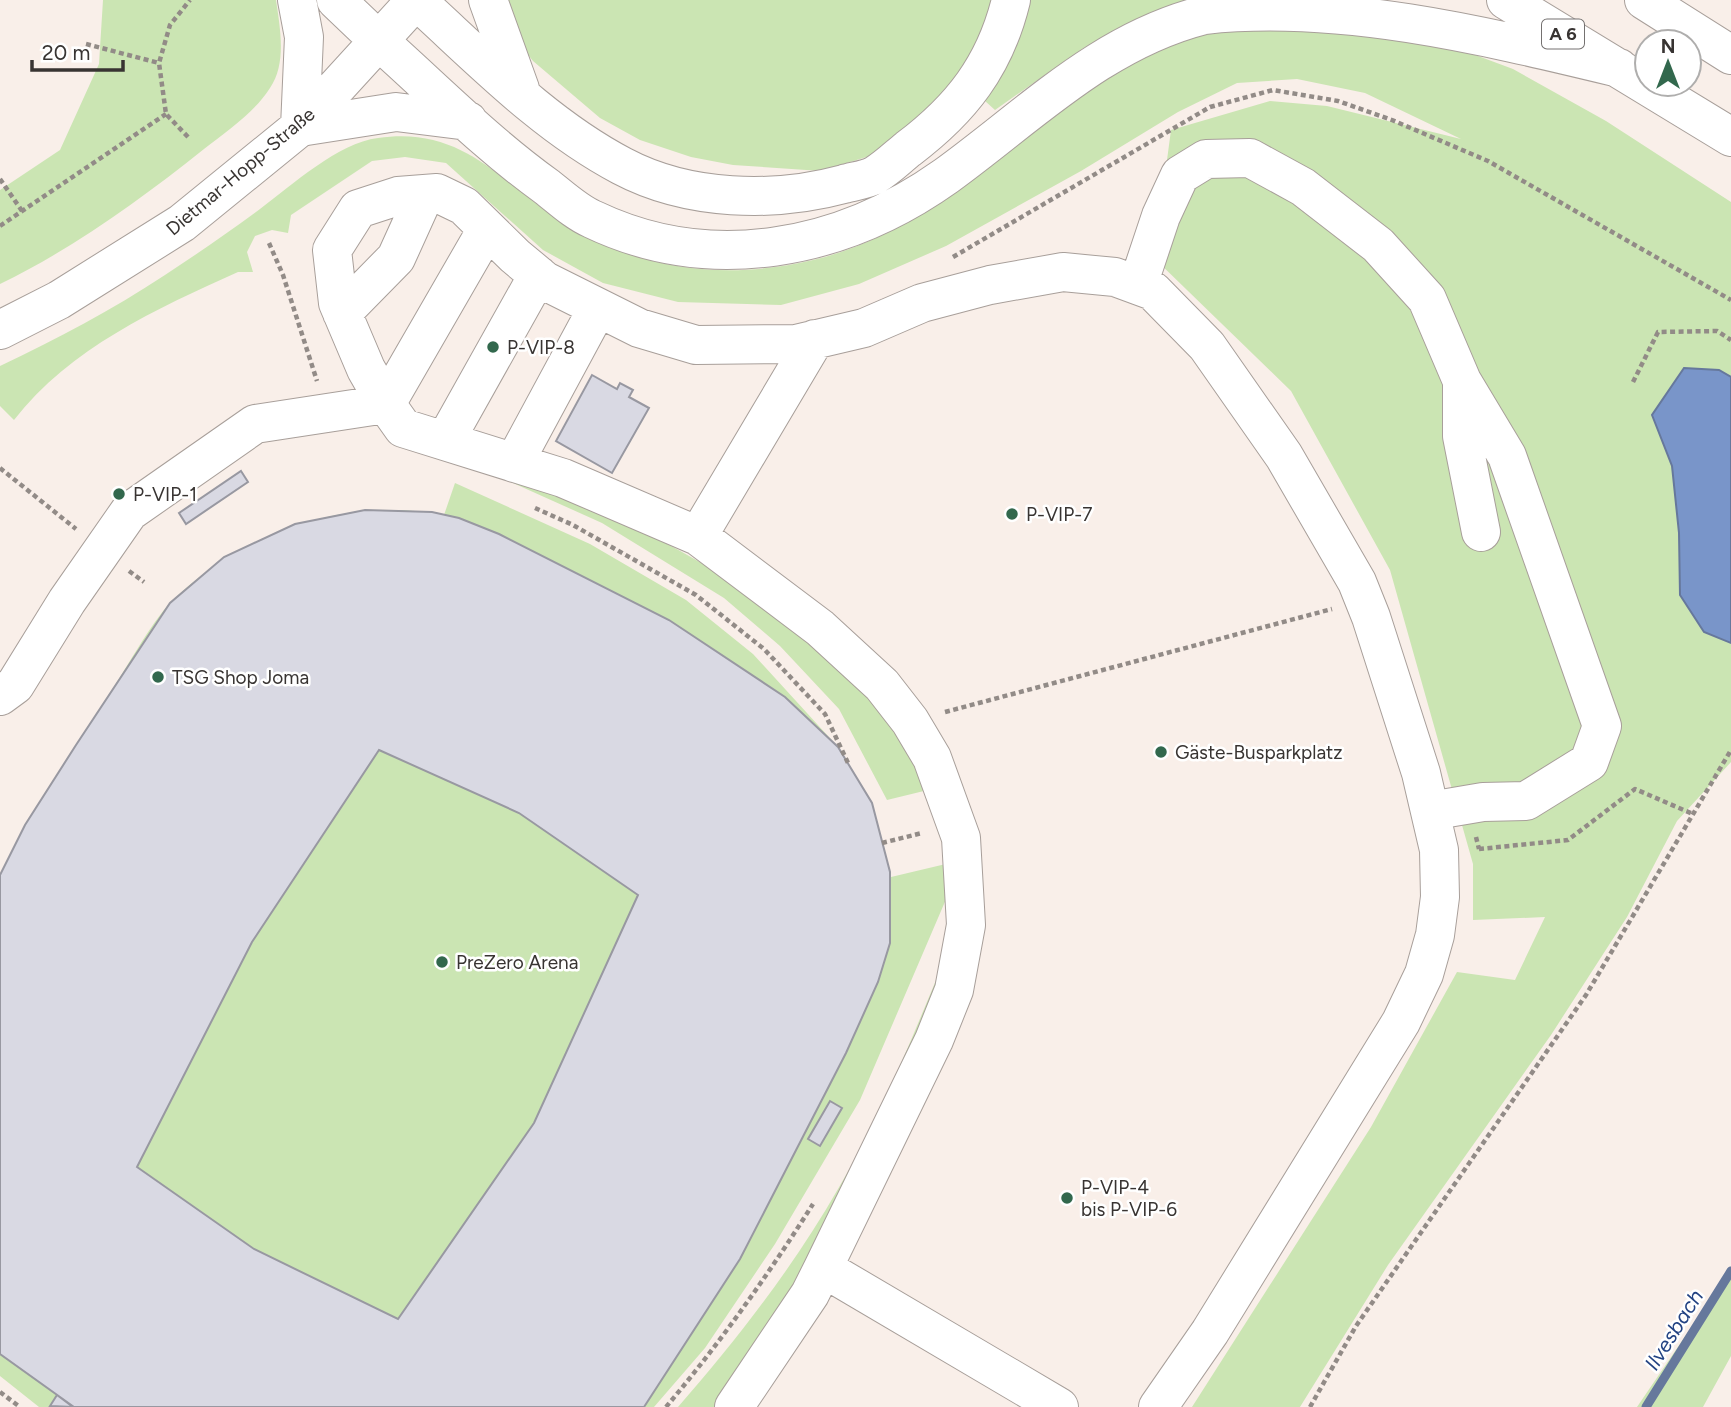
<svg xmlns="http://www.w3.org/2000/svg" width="1731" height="1407" viewBox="0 0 1731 1407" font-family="Figtree,sans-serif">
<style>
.green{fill:#cbe5b3}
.water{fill:#7995c9;stroke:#66789c;stroke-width:2}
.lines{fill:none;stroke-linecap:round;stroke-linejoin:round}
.stream{stroke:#66789c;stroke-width:9}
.building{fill:#d9d9e3;stroke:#9898a1;stroke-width:2;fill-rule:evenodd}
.minor-casing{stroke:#a89f9a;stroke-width:40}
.highway-casing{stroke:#a89f9a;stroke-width:40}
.path{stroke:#928b87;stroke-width:4.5;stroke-dasharray:5 3.5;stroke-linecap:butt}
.minor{stroke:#fff;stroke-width:38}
.highway{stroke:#fff;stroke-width:38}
.poi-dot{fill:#32684d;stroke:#fff;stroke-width:2.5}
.labels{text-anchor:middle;stroke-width:5;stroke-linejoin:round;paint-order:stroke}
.shield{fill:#fff;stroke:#747170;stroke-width:2}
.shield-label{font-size:18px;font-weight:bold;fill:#383432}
.street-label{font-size:19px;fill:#383432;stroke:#fff}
.poi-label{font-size:19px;fill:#383432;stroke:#fff;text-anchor:start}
.water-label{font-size:21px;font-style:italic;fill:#234383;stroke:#fff}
</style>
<rect width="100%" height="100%" fill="#f9efe9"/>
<path class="green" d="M 103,0 L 276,0 C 280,28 287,63 270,88 C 254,113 227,131 204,149 C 140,200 74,248 0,284 L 0,190 L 60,150 L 99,64 Z
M 502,0 L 999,0 L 941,109 L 876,154 L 821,171 L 733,165 L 691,157 L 640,140 L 600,118 L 533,61 L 513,36 Z
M 1027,0 L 1204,0 L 1120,27 L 1082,49 L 995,110 L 985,101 Z
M 1277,21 L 1400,27 L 1513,69 L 1606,121 L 1731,202 L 1731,762 L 1677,821 L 1627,917 L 1551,1035 L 1388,1265 L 1300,1407 L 1192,1407 L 1371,1127 L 1457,972 L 1515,980 L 1545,917 L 1473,920 L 1473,864 L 1390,570 L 1291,391 L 1154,258 L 1171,130 L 1270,101 L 1327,106 L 1461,139 L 1365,93 L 1297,79 L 1237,83 L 1178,112 L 1081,171 L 946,246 L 859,284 L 781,305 L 678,302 L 603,283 L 543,250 L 446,163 L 405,157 L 372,161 L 291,215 L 288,233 L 272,230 L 255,236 L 247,252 L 253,272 L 238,272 C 156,309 70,348 14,420 L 0,406 L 0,366 C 57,339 112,310 165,275 C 197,254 229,232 260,209 C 292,185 338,143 378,138 C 471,124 508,194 581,233 C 653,272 734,279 813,260 C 929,233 1011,142 1106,76 C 1117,68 1132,64 1145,58 C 1162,50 1180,40 1198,35 C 1223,28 1251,26 1277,21 Z
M 462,460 C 637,514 846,617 928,790 L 887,800 L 839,709 L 780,646 L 724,598 L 602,523 Z
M 455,483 L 590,544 L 686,600 L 753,654 L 838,747 L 872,803 L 891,877 L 950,863 L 950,890 L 860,1100 L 775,1244 L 705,1348 L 654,1407 L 39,1407 L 0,1376 L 0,875 C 31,815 66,759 104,702 C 123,675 150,623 172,601 C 243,532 346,496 444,515 Z
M 949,949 L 944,979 L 813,1261 L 720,1407 L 678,1407 C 736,1341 794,1266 838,1189 C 883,1113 915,1030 949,949 Z
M 1731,1269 L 1731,1356 L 1703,1407 L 1637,1407 Z"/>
<path class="water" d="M 1684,368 L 1719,370 L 1731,377 L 1731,643 L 1704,632 L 1680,595 L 1679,533 L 1672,466 L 1652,415 Z"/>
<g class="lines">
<path class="stream" d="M 1646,1407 L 1731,1271"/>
</g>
<path class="building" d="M 592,375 L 617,389 L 620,383 L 633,390 L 629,397 L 649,408 L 612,473 L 556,441 Z
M 241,471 L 248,482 L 186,524 L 179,513 Z
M 365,510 L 432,512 L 459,518 L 499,534 L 669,620 L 785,697 L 838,747 L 872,803 L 890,872 L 890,943 L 878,982 L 846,1053 L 740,1259 L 644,1407 L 74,1407 L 0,1354 L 0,875 L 25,825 L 76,745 L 170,603 L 224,557 L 295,524 ZM 379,750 L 519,813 L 638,895 L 534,1123 L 398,1319 L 254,1249 L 137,1167 L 252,942 Z
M 830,1101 L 842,1108 L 820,1146 L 808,1139 Z
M 57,1395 L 73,1407 L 50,1406 Z"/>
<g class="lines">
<g class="minor-casing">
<path id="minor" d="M 297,0 L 304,37 L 300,127
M 336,0 L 379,41
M 487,229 L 386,404 L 366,369 L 338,303 L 332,250 L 358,209 L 398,196 L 437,193 L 464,206 L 515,256 L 545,281 L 639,328 L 696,345 L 796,344 L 864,328 L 922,303 L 990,285 L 1063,272 L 1115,277 L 1153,291 L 1207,346 L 1284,456 L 1357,582 L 1371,617 L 1421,773 L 1439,850 L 1440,897 L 1435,935 L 1424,974 L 1401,1022 L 1210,1332 L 1158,1407
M 1138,285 L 1161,216 L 1180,175 L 1206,159 L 1250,158 L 1303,187 L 1378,245 L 1427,299 L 1462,381 L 1507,456 L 1602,726 L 1589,762 L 1526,801 L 1483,802 L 1430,811
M 342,313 L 396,258 L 425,194
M 0,330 L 59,300 L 182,223 L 300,127 L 416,0
M 1462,383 L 1462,436 L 1481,532
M 445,441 L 538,275
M 514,463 L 597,309
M 698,536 L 815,339
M 0,696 L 15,685 L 67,601 L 129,512 L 255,424 L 386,404 L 403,428 L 563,478 L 698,536 L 820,628 L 882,685 L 910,721 L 932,758 L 961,838 L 966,925 L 954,990 L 934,1040 L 823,1268 L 810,1294 L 734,1407
M 823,1268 L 1059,1407"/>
</g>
<g class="highway-casing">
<path id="highway" d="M 416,0 C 481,59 544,125 622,166 C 688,201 774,203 844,184 C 854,181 866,180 875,175 C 887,168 898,157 908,149 C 961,109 995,66 1011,0
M 488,0 L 520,89
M 1506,0 L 1731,137
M 1644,0 L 1731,55
M 379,41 C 434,90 487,144 547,187 C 561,198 576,212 592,219 C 711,276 842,250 946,176 C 1029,116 1101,41 1204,15 C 1340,0 1486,36 1619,68
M 300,127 L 396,112 L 468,121"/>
</g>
<path class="path" d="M 86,44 L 159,63
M 188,137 L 166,114 L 159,63 L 170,25 L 190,0
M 0,179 L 22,211
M 0,226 L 166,114
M 269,243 L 283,275 L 317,381
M 953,257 L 1210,107 L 1273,90 L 1338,101 L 1392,120 L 1488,161 L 1731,300
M 1633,382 L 1658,332 L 1717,331 L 1731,340
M 0,468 L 76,529
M 535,508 L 573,525 L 696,595 L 764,649 L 825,714 L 848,763
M 129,571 L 144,582
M 945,712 L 1332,609
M 1476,837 L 1479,849
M 882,843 L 922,833
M 1479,849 L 1568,840 L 1635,789 L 1693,814
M 0,1392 L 20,1407
M 666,1407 C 720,1343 768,1275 813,1204
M 1310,1407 L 1356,1326 L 1586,995 L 1731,750"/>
<use href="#minor" class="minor"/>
<use href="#highway" class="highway"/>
</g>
<g class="poi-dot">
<circle cx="493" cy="347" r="7"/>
<circle cx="119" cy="494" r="7"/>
<circle cx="1012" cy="514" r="7"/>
<circle cx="158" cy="677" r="7"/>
<circle cx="1161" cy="752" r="7"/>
<circle cx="442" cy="962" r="7"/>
<circle cx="1067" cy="1198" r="7"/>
</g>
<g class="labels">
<rect class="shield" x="1542" y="19.5" width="42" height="29" rx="5"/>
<g class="shield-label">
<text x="1563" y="40">A 6</text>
</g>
<g class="street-label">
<text transform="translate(240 171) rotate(-40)" y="7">Dietmar-Hopp-Straße</text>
</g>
<g class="poi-label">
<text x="507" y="354">P-VIP-8</text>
<text x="133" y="501">P-VIP-1</text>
<text x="1026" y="521">P-VIP-7</text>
<text x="172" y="684">TSG Shop Joma</text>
<text x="1175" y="759">Gäste-Busparkplatz</text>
<text x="456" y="969">PreZero Arena</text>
<text x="1081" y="1194">P-VIP-4<tspan x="1081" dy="22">bis P-VIP-6</tspan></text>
</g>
<g class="water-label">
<text transform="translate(1674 1330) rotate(-58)" y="7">Ilvesbach</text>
</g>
</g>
<g transform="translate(1668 63)"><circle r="33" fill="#ffffff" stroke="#afaead" stroke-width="2"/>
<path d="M0-5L12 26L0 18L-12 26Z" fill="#32684d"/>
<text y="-10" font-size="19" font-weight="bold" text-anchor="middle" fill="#383432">N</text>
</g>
<path d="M32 60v10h91v-10" fill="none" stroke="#383432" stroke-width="3.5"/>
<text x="42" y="60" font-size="21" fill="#383432" stroke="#ffffff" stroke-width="5" paint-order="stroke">20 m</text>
</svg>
